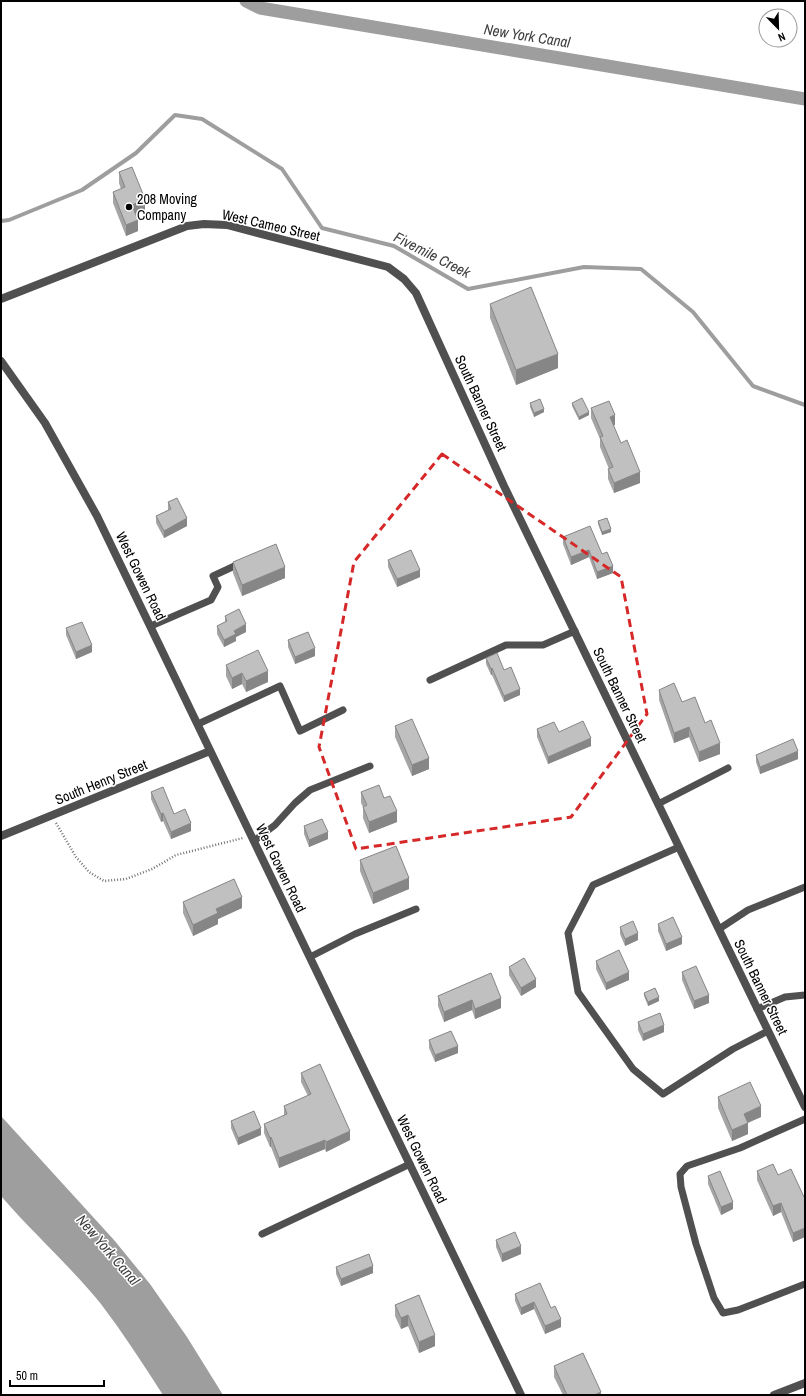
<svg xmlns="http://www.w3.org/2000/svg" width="806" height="1396" viewBox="0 0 806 1396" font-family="'Archivo Narrow',sans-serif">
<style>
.water{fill:#9e9e9e}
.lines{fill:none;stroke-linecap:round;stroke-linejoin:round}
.stream{stroke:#9e9e9e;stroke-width:4}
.canal{stroke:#9e9e9e;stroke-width:13}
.path{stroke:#727272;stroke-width:2.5;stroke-dasharray:1 2;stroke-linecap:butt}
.service{stroke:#505050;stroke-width:7}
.minor{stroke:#505050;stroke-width:8}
.tertiary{stroke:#505050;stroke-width:8}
.wall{fill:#a5a5a5}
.shaded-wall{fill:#868686}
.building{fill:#c0c0c0;stroke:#868686}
.marked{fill:none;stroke:#d62828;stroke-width:3;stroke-dasharray:8 5;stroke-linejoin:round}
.poi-dot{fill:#000;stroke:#fff;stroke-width:1.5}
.labels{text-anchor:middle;stroke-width:3;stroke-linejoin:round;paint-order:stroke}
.poi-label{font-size:14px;fill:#000;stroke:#fff;text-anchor:start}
.street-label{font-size:14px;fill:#000;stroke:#fff}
.water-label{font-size:15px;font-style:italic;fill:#3f3f3f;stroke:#fff}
</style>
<rect width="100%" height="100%" fill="#fff"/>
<path class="water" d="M 1,1116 L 114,1240 L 150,1284 L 187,1337 L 223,1395 L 163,1395 C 143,1364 123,1333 101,1304 C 70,1266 33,1233 1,1196 Z"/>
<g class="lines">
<path class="stream" d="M 1,221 L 9,220 L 82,190 L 136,153 L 175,115 L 202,119 L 282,169 L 322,228 L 394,246 L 468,289 L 584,267 L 641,269 L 693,312 L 753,386 L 805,405"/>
<path class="canal" d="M 246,1 L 260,8 L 805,99"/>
<path class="path" d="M 56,823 L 76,857 L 89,872 L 104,881 L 126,879 L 152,869 L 176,855 L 243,838"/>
<path class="service" d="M 151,626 L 211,600 L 218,587 L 213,576 L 241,563
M 430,680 L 506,645 L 543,645 L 575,631
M 198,724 L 280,686 L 300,731 L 343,710
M 658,804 L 728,768
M 254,841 L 275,825 L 295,803 L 310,790 L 370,766
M 679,847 L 593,885 L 568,933 L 578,992 L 633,1069 L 663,1094 L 733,1049 L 768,1031
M 719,929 L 748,910 L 805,887
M 310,957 L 355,934 L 416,909
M 757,1009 L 785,997 L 805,995
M 805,1119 L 740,1148 L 687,1166 L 680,1174 L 681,1187 L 696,1244 L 714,1298 L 723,1313 L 738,1310 L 805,1284
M 262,1234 L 410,1164"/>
<path class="minor" d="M 1,299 L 187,226 L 204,224 L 227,225 L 388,267 L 404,279 L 416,293 L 504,486 L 805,1107
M 1,836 L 210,751
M 774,1395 L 805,1383"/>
<path class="tertiary" d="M 1,361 L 45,423 L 97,516 L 521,1395"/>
</g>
<path class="wall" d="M 119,172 L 145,210 L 136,214 L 138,231 L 126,236 L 113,203 L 113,192 L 121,189 L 119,183 Z
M 490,304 L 558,368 L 516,385 L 490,318 Z
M 530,403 L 544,412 L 534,417 L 530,407 Z
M 572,403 L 589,415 L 579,420 L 572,406 Z
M 591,408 L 615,425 L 613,426 L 621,443 L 640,483 L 614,493 L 608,479 L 608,469 L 609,469 L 600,447 L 600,439 L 591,418 Z
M 168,502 L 187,526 L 164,538 L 156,523 L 156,516 L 168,510 Z
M 598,521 L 611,532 L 602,535 L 598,524 Z
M 563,537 L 602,554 L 613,573 L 597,579 L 589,557 L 571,565 L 563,544 Z
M 388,560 L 420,577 L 397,587 L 388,567 Z
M 233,562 L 285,578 L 242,596 L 233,573 Z
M 225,616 L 246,632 L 236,637 L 236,641 L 224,647 L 217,634 L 217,626 L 225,622 Z
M 66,628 L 92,652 L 76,659 L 66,635 Z
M 288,640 L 315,656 L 295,664 L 288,647 Z
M 486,658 L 504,670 L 520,695 L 504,702 L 492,675 L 491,675 L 486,664 Z
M 226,665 L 268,682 L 246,692 L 242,684 L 232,689 L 226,676 Z
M 659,690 L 682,702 L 720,754 L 699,762 L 689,737 L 674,743 L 659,700 Z
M 395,726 L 429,769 L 412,776 L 395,737 Z
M 537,729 L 591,746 L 548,764 L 537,737 Z
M 756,755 L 798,759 L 760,774 L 756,762 Z
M 151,792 L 174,814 L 191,831 L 171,839 L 163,821 L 161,822 L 151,799 Z
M 361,792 L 384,798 L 397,822 L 369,833 L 363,818 L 363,807 L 361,803 Z
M 304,826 L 328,839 L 309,847 L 304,834 Z
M 360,860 L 409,889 L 373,904 L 360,871 Z
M 183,902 L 242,908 L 218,919 L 218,924 L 193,936 L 183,913 Z
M 658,924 L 682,944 L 666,951 L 658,931 Z
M 620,927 L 638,940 L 625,946 L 620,934 Z
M 596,961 L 629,980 L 606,990 L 596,969 Z
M 509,967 L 536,987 L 521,996 L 509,975 Z
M 682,972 L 709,1003 L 694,1009 L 682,980 Z
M 491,973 L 501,1008 L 475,1019 L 472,1010 L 444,1022 L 438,1006 L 438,996 Z
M 644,993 L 659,1001 L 648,1006 L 644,996 Z
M 638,1022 L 664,1032 L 643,1041 L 638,1030 Z
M 429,1040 L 458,1053 L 435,1062 L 429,1048 Z
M 301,1073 L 350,1140 L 326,1152 L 325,1149 L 279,1168 L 271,1147 L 270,1147 L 264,1133 L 264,1124 L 284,1116 L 284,1106 L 308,1096 L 301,1082 Z
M 718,1097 L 761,1117 L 748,1123 L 748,1134 L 732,1141 L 718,1108 Z
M 231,1121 L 261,1135 L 238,1145 L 231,1128 Z
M 757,1171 L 778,1175 L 804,1197 L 805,1197 L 805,1237 L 793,1242 L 781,1212 L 773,1216 L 757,1180 Z
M 708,1176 L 733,1209 L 721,1215 L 708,1184 Z
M 496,1240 L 521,1254 L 502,1262 L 496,1247 Z
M 336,1267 L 373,1273 L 341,1286 L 336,1274 Z
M 515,1294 L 551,1308 L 561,1327 L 545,1334 L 534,1309 L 521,1315 L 515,1301 Z
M 419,1295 L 435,1346 L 419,1353 L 408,1326 L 401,1329 L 395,1316 L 395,1305 Z
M 554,1366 L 601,1395 L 563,1395 L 554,1377 Z"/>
<path class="shaded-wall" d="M 145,199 L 145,210 L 132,216 L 132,205 Z
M 138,220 L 138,231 L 126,236 L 126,225 Z
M 558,354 L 558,368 L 516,385 L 516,370 Z
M 544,409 L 544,412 L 534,417 L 534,413 Z
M 589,412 L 589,415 L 579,420 L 579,417 Z
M 615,415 L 615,425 L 610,427 L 610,417 Z
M 640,472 L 640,483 L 614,493 L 614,483 Z
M 187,518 L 187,526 L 164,538 L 164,531 Z
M 611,529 L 611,532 L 602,535 L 602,532 Z
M 589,550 L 589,557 L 571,565 L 571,557 Z
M 613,566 L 613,573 L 597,579 L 597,572 Z
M 285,567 L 285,578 L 242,596 L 242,585 Z
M 420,570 L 420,577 L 397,587 L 397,579 Z
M 246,624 L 246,632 L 236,637 L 236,641 L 224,647 L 224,640 L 234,631 Z
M 92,645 L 92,652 L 76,659 L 76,652 Z
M 315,648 L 315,656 L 295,664 L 295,657 Z
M 492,668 L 492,675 L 491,675 L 491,669 Z
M 268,671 L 268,682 L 246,692 L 246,681 Z
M 242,673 L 242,684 L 232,689 L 232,678 Z
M 520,689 L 520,695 L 504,702 L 504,696 Z
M 689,727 L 689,737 L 674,743 L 674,733 Z
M 591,738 L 591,746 L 548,764 L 548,757 Z
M 720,743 L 720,754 L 699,762 L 699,752 Z
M 798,751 L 798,759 L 760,774 L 760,767 Z
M 429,758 L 429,769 L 412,776 L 412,765 Z
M 397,811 L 397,822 L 369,833 L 369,822 Z
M 163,813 L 163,821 L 161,822 L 161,814 Z
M 191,823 L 191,831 L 171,839 L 171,832 Z
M 328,832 L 328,839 L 309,847 L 309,840 Z
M 409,878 L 409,889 L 373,904 L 373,893 Z
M 242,897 L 242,908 L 218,919 L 218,924 L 193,936 L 193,925 L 216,909 Z
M 638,933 L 638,940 L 625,946 L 625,939 Z
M 682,937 L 682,944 L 666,951 L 666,944 Z
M 629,972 L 629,980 L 606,990 L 606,983 Z
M 536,979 L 536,987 L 521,996 L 521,988 Z
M 709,995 L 709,1003 L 694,1009 L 694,1001 Z
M 659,997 L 659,1001 L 648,1006 L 648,1002 Z
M 501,998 L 501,1008 L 475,1019 L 475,1009 Z
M 472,1000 L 472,1010 L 444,1022 L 444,1012 Z
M 664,1025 L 664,1032 L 643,1041 L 643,1034 Z
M 458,1046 L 458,1053 L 435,1062 L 435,1055 Z
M 761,1106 L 761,1117 L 744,1124 L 744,1114 Z
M 748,1123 L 748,1134 L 732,1141 L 732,1130 Z
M 261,1128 L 261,1135 L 238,1145 L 238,1138 Z
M 350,1131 L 350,1140 L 326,1152 L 326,1142 Z
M 271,1137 L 271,1147 L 270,1147 L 270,1138 Z
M 325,1140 L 325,1149 L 279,1168 L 279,1158 Z
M 733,1202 L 733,1209 L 721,1215 L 721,1207 Z
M 781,1203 L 781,1212 L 773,1216 L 773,1206 Z
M 805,1228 L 805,1237 L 793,1242 L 793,1233 Z
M 521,1246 L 521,1254 L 502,1262 L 502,1254 Z
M 373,1266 L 373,1273 L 341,1286 L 341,1279 Z
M 534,1302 L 534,1309 L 521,1315 L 521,1308 Z
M 408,1315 L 408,1326 L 401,1329 L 401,1318 Z
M 561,1319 L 561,1327 L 545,1334 L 545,1326 Z
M 435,1335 L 435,1346 L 419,1353 L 419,1342 Z
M 601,1392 L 601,1395 L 594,1395 Z"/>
<path class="building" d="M 132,167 L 145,199 L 132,205 L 138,220 L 126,225 L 113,192 L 125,187 L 119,172 Z
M 531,287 L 558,354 L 516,370 L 490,304 Z
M 582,398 L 589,412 L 579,417 L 572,403 Z
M 540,399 L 544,409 L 534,413 L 530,403 Z
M 609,401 L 615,415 L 610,417 L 621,443 L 627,440 L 640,472 L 614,483 L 608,469 L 613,467 L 600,437 L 603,436 L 591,408 Z
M 177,498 L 187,518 L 164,531 L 156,516 L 171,509 L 168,502 Z
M 607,518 L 611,529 L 602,532 L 598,521 Z
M 590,526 L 602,554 L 607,552 L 613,566 L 597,572 L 589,550 L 571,557 L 563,537 Z
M 276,544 L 285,567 L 242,585 L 233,562 Z
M 411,550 L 420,570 L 397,579 L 388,560 Z
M 239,609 L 246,624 L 234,631 L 236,634 L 224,640 L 217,626 L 227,621 L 225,616 Z
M 82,622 L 92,645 L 76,652 L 66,628 Z
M 308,632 L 315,648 L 295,657 L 288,640 Z
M 258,650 L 268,671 L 246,681 L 242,673 L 232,678 L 226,665 Z
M 497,653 L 504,670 L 511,667 L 520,689 L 504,696 L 492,668 L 491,669 L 486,658 Z
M 674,683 L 682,702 L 695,697 L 705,723 L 711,720 L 720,743 L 699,752 L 689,727 L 674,733 L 659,690 Z
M 412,719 L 429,758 L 412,765 L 395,726 Z
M 583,721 L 591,738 L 548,757 L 537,729 L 554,722 L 559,732 Z
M 793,739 L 798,751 L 760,767 L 756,755 Z
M 379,785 L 384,798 L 390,796 L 397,811 L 369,822 L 363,807 L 367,805 L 361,792 Z
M 163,787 L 174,814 L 185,809 L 191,823 L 171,832 L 163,813 L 161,814 L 151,792 Z
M 322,819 L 328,832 L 309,840 L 304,826 Z
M 396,846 L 409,878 L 373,893 L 360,860 Z
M 234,879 L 242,897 L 216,909 L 218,913 L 193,925 L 183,902 Z
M 673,917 L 682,937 L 666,944 L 658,924 Z
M 633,921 L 638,933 L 625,939 L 620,927 Z
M 619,950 L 629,972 L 606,983 L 596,961 Z
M 524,958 L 536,979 L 521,988 L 509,967 Z
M 696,966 L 709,995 L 694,1001 L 682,972 Z
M 491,973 L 501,998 L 475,1009 L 472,1000 L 444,1012 L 438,996 Z
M 655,988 L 659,997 L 648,1002 L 644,993 Z
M 660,1013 L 664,1025 L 643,1034 L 638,1022 Z
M 451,1031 L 458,1046 L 435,1055 L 429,1040 Z
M 320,1064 L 350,1131 L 326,1142 L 325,1140 L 279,1158 L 271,1137 L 270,1138 L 264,1124 L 287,1114 L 284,1106 L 311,1094 L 301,1073 Z
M 750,1082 L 761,1106 L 744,1114 L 748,1123 L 732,1130 L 718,1097 Z
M 254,1111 L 261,1128 L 238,1138 L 231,1121 Z
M 773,1164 L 778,1175 L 791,1169 L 804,1197 L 805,1197 L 805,1228 L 793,1233 L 781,1203 L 773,1206 L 757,1171 Z
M 720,1171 L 733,1202 L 721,1207 L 708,1176 Z
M 515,1232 L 521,1246 L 502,1254 L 496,1240 Z
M 369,1254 L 373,1266 L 341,1279 L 336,1267 Z
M 540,1283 L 551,1308 L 555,1306 L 561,1319 L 545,1326 L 534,1302 L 521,1308 L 515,1294 Z
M 419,1295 L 435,1335 L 419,1342 L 408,1315 L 401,1318 L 395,1305 Z
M 583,1353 L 601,1392 L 594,1395 L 567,1395 L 554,1366 Z"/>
<path class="marked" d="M 442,454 L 621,577 L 647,714 L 571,817 L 356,849 L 319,747 L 354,562 Z"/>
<circle class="poi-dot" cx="129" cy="207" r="4"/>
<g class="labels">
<g class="poi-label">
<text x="137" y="204">208 Moving<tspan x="137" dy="16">Company</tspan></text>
</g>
<g class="street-label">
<text transform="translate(271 225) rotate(13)" y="5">West Cameo Street</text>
<text transform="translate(481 403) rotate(65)" y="5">South Banner Street</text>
<text transform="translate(141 576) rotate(64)" y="5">West Gowen Road</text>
<text transform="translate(620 695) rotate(64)" y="5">South Banner Street</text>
<text transform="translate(101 782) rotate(-22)" y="5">South Henry Street</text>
<text transform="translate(281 868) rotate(64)" y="5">West Gowen Road</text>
<text transform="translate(761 987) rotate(64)" y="5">South Banner Street</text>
<text transform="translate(422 1159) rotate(64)" y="5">West Gowen Road</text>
</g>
<g class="water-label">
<text transform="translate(527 36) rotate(9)" y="5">New York Canal</text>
<text transform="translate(432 255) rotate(27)" y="5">Fivemile Creek</text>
<text transform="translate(108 1250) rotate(49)" y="5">New York Canal</text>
</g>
</g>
<rect width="806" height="1396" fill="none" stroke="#000000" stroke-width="4"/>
<g transform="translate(778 28) rotate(157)"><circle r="19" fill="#ffffff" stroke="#999999"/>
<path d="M0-3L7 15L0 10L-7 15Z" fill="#000000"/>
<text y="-6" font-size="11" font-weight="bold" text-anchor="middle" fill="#000000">N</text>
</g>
<path d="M10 1380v6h94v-6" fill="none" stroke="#000000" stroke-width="2"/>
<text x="16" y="1380" font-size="12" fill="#000000" stroke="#ffffff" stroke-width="3" paint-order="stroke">50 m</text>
</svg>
